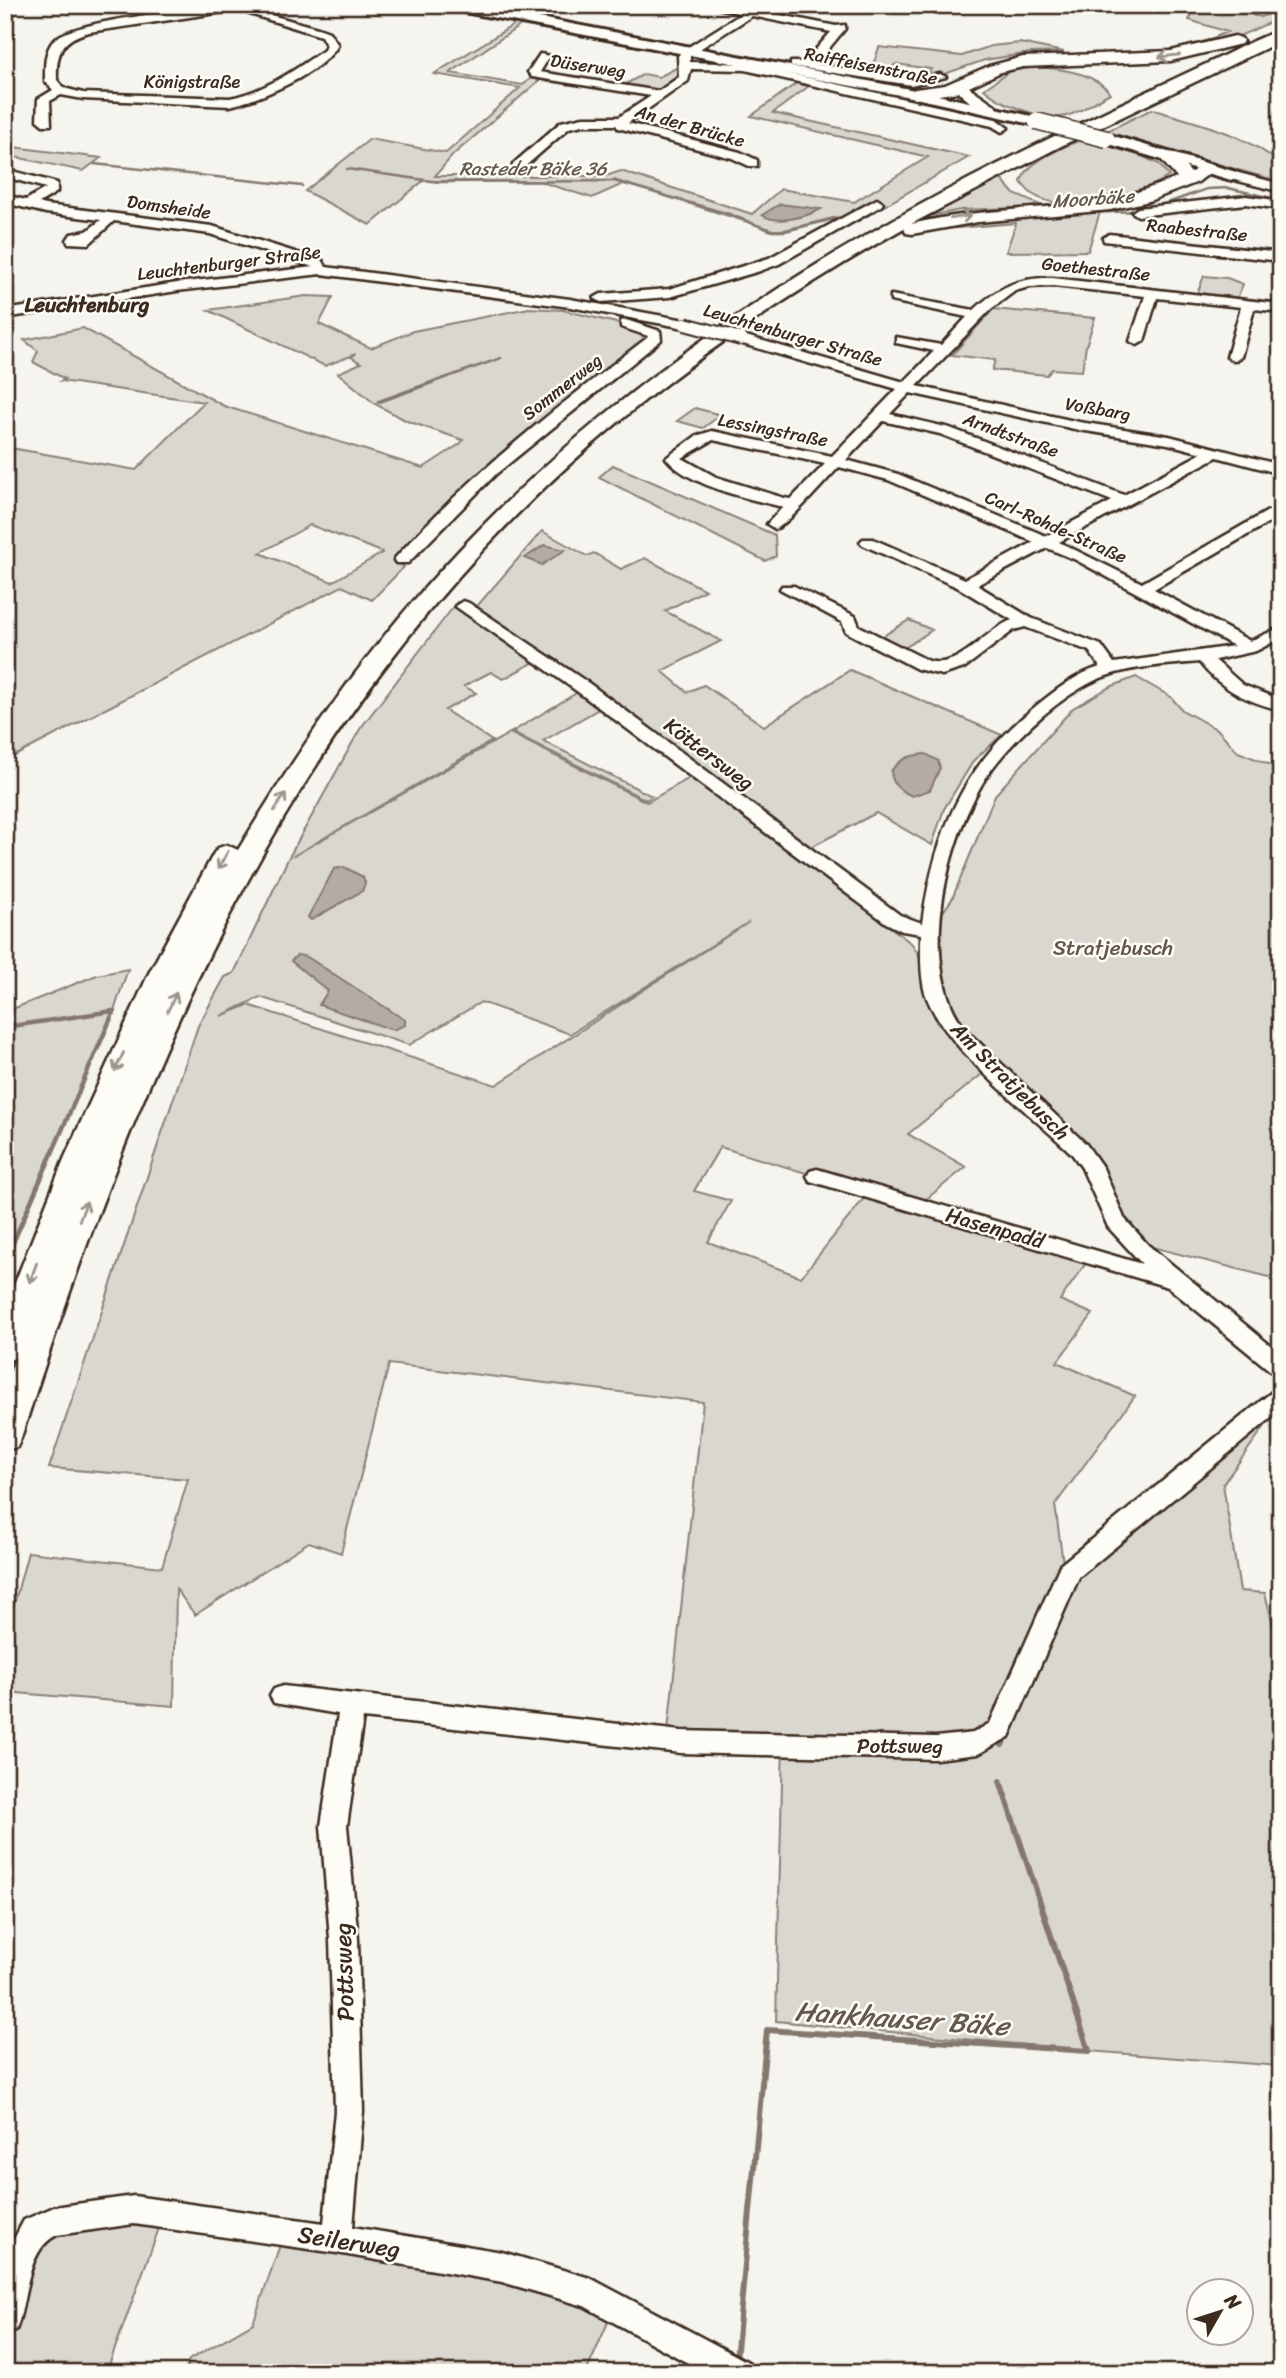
<svg xmlns="http://www.w3.org/2000/svg" width="1286" height="2378" viewBox="0 0 1286 2378" font-family="Sriracha,sans-serif">
<style>
.green{fill:#dad6d0;stroke:#8a8077;stroke-width:2;fill-rule:evenodd}
.water{fill:#b4aca4;stroke:#84786e;stroke-width:2}
.lines{fill:none;stroke-linecap:round;stroke-linejoin:round}
.stream-far3{stroke:#84786e;stroke-width:2.5}
.stream-far2{stroke:#84786e;stroke-width:3.5}
.stream-far1{stroke:#84786e;stroke-width:4.5}
.stream{stroke:#84786e;stroke-width:6}
.minor-casing{stroke:#3b2a1e;stroke-width:5}
.major-casing{stroke:#3b2a1e;stroke-width:6}
.highway-casing{stroke:#3b2a1e;stroke-width:5}
.minor{fill:#fdfcf7;fill-rule:evenodd}
.major{fill:#fdfcf7;fill-rule:evenodd}
.highway{fill:#fdfcf7;fill-rule:evenodd}
.minor-bridge-casing{stroke:#3b2a1e;stroke-width:16;stroke-linecap:butt}
.major-bridge-casing{stroke:#3b2a1e;stroke-width:19;stroke-linecap:butt}
.minor-bridge{stroke:#fdfcf7;stroke-width:12}
.major-bridge{stroke:#fdfcf7;stroke-width:16}
.oneway{stroke:#9c938a}
.labels{text-anchor:middle;stroke-width:5;stroke-linejoin:round;paint-order:stroke}
.far-street-label{font-size:18px;fill:#3b2a1e;stroke:#fdfcf7}
.far-water-label{font-size:19px;font-style:italic;fill:#65584d;stroke:#fdfcf7}
.far-quarter-label{font-size:21px;font-weight:bold;fill:#3b2a1e;stroke:#fdfcf7}
.street-label{font-size:21px;fill:#3b2a1e;stroke:#fdfcf7}
.park-label{font-size:21px;fill:#63554a;stroke:#fdfcf7}
.near-street-label{font-size:24px;fill:#3b2a1e;stroke:#fdfcf7}
.near-water-label{font-size:28px;font-style:italic;fill:#65584d;stroke:#fdfcf7}
</style>
<rect width="100%" height="100%" fill="#f5f4ee"/>
<filter id="ink" filterUnits="userSpaceOnUse"><feTurbulence type="fractalNoise" baseFrequency=".0143" numOctaves="2"/><feDisplacementMap in="SourceGraphic" scale="14" xChannelSelector="R" yChannelSelector="G"/><feConvolveMatrix kernelMatrix="1 2 1 2 8 2 1 2 1" color-interpolation-filters="sRGB"/></filter>
<g filter="url(#ink)">
<path class="green" d="M 1197,5 L 1238,5 L 1260,17 L 1281,10 L 1281,17 C 1245,34 1208,53 1167,50 L 1191,47 L 1227,32 L 1189,20 Z
M 520,21 L 673,50 L 677,54 L 521,25 L 450,73 L 523,85 L 532,77 L 541,79 L 453,155 L 435,176 L 606,176 L 621,171 L 752,214 L 781,189 L 854,202 L 928,157 L 751,116 L 801,80 L 813,83 L 773,113 L 969,157 L 858,221 L 849,216 L 843,219 L 837,217 L 784,230 L 773,230 L 614,180 L 623,184 L 592,198 L 538,181 L 423,181 L 370,225 L 305,191 L 370,139 L 446,153 L 520,88 L 434,74 Z
M 1020,43 L 1064,52 L 1030,53 L 985,60 L 924,81 L 931,69 L 896,64 L 878,77 L 807,67 L 813,59 L 867,67 L 875,60 L 879,47 L 962,56 L 991,46 Z
M 1034,67 C 1058,68 1095,72 1110,93 C 1097,100 1076,116 1060,117 C 1038,118 1000,104 984,89 L 1010,71 Z
M 676,68 L 680,68 L 681,74 L 660,91 L 620,87 L 644,74 L 659,77 Z
M 1152,109 C 1194,123 1248,133 1281,165 L 1281,182 L 1105,132 Z
M 1082,139 L 1133,152 L 1159,164 L 1169,176 C 1140,196 1064,216 1032,194 C 1028,191 1024,186 1021,182 C 1026,161 1063,148 1082,139 Z
M 5,146 L 101,158 L 83,171 L 5,155 Z
M 1000,178 L 1014,194 L 1045,207 L 961,210 L 929,216 Z
M 1100,212 L 1088,251 L 1006,252 L 1016,223 L 933,230 C 962,211 1062,214 1100,212 Z
M 1204,276 L 1227,278 L 1243,284 L 1237,299 L 1197,294 Z
M 306,296 L 333,297 L 319,324 L 371,348 L 413,331 L 529,308 L 563,310 L 645,330 L 652,336 L 572,400 L 397,562 L 404,567 L 372,600 L 342,586 L 5,761 L 5,447 L 136,470 L 204,402 L 61,381 L 65,379 L 33,362 L 38,351 L 24,340 L 83,328 L 224,406 L 423,468 L 460,444 L 463,440 L 407,421 L 375,404 L 338,373 L 361,363 L 351,357 L 356,354 L 325,366 L 208,310 ZM 310,525 L 382,552 L 382,553 L 332,582 L 260,553 Z
M 993,309 L 1095,318 L 1086,346 L 1082,371 L 1052,369 L 1047,375 L 992,370 L 995,360 L 952,355 Z
M 695,408 L 721,415 L 703,428 L 677,421 Z
M 613,465 L 775,535 L 776,556 L 765,561 L 599,477 Z
M 542,531 L 587,556 L 594,553 L 621,569 L 645,558 L 705,590 L 665,611 L 721,641 L 662,671 L 687,692 L 704,685 L 764,726 L 850,670 L 1002,735 L 974,760 L 944,809 L 932,845 L 876,813 L 809,848 L 606,705 L 543,741 L 652,796 L 646,800 L 512,732 L 583,689 L 540,659 L 503,679 L 491,672 L 464,686 L 476,693 L 445,710 L 492,741 L 293,856 L 510,733 L 647,802 L 695,775 L 912,944 L 919,955 L 936,1022 L 986,1071 L 908,1134 L 966,1167 L 919,1205 L 1091,1256 L 1060,1300 L 1093,1314 L 1057,1362 L 1135,1396 L 1055,1505 L 1065,1577 L 1014,1696 L 978,1742 L 667,1740 L 703,1402 L 389,1364 L 341,1553 L 309,1542 L 195,1615 L 176,1589 L 174,1706 L 5,1692 L 5,1638 L 28,1552 L 162,1567 L 188,1479 L 49,1468 L 198,1026 L 225,977 L 234,973 L 288,859 L 360,729 L 457,602 L 472,612 ZM 749,922 L 496,1085 L 248,1005 L 221,1016 L 260,997 L 409,1045 L 481,1002 L 570,1034 ZM 720,1147 L 869,1192 L 801,1277 L 708,1242 L 731,1201 L 694,1191 Z
M 909,620 L 932,630 L 903,649 L 880,638 Z
M 1136,677 L 1171,697 L 1182,710 L 1218,730 L 1238,752 L 1281,769 L 1281,1280 L 1136,1243 L 1093,1172 L 962,1038 L 937,963 L 936,922 L 952,899 L 995,795 L 1073,708 L 1110,687 Z
M 128,969 L 114,1011 L 5,1258 L 5,1012 L 97,975 Z
M 1281,1404 L 1223,1484 L 1240,1591 L 1265,1593 L 1281,1657 L 1281,2066 L 1089,2051 L 776,2021 L 783,1744 L 936,1748 L 1001,1730 L 1064,1584 Z
M 162,2220 L 106,2373 L 5,2373 L 5,2344 L 26,2260 L 44,2232 Z
M 282,2239 L 502,2267 L 615,2306 L 586,2373 L 184,2373 L 189,2360 L 253,2323 Z"/>
<path class="water" d="M 780,204 L 821,209 C 806,217 777,225 762,215 Z
M 544,545 L 565,550 L 542,565 L 525,558 Z
M 926,754 L 938,761 L 940,768 L 930,790 L 912,796 C 899,790 892,785 891,771 C 901,758 910,755 926,754 Z
M 344,867 L 363,877 L 365,883 L 362,891 L 311,920 L 308,917 L 334,869 Z
M 297,955 L 307,957 L 405,1020 L 405,1025 L 393,1030 L 319,1005 L 328,991 L 291,961 Z"/>
<g class="lines">
<path class="stream-far3" d="M 1237,5 L 1255,16
M 94,164 L 302,186
M 347,169 L 439,182 L 614,181 L 729,214 L 772,231 L 785,231 L 838,218
M 1159,206 L 1207,189 L 1228,188 L 1281,200
M 1061,214 L 1137,211
M 428,384 L 501,358"/>
<path class="stream-far2" d="M 378,402 L 433,382"/>
<path class="stream-far1" d="M 5,1027 L 113,1011
M 5,1261 L 114,1011"/>
<path class="stream" d="M 1002,1745 L 1006,1736
M 736,2360 L 767,2030 L 1089,2051 L 1000,1781"/>
<g class="minor-casing">
<path id="minor" d="M 223,5 L 251,5 L 250,7 L 257,11 L 321,29 L 329,32 L 338,45 C 322,73 261,99 230,106 L 83,99 L 61,95 L 50,101 L 51,125 L 43,125 L 37,120 L 38,99 L 53,90 L 45,81 C 45,67 44,51 54,40 C 73,20 191,10 223,5 ZM 237,10 L 321,36 L 326,45 L 324,50 C 294,70 266,91 230,98 L 83,93 L 64,88 L 57,80 C 56,53 61,39 89,32 Z
M 708,5 L 730,5 L 836,26 L 845,25 L 845,29 L 816,64 L 911,79 L 940,74 L 946,77 L 911,85 L 791,66 L 791,62 L 805,62 L 831,32 L 752,16 L 690,55 L 690,62 L 745,64 L 996,119 L 1008,128 L 1002,132 L 992,126 L 745,70 L 691,69 L 688,81 L 628,123 L 740,152 L 757,160 L 757,166 L 749,166 L 732,158 L 618,128 L 616,125 L 583,125 L 569,128 L 521,170 L 513,170 L 513,164 L 561,122 L 583,117 L 619,117 L 651,96 L 532,77 L 528,72 L 540,54 L 550,56 L 540,72 L 659,91 L 679,77 L 678,56 L 682,51 L 741,14 Z
M 5,169 L 57,183 L 57,192 L 39,203 L 46,205 L 212,226 L 323,261 L 326,267 L 570,299 L 685,320 L 692,324 L 685,328 L 570,307 L 321,274 L 177,291 L 5,318 L 5,310 L 177,283 L 313,267 L 210,234 L 114,221 L 89,244 L 68,243 L 67,240 L 71,234 L 87,231 L 101,220 L 46,213 L 5,203 L 5,195 L 26,200 L 46,188 L 5,177 Z
M 1231,171 L 1281,184 L 1281,192 L 1227,178 L 1225,175 Z
M 1246,196 L 1281,201 L 1281,209 L 1246,204 L 1138,216 L 1132,212 L 1138,208 Z
M 877,199 L 883,203 L 881,206 L 779,264 L 760,271 L 670,297 L 601,302 L 594,298 L 601,294 L 669,289 L 769,258 Z
M 1109,234 L 1281,253 L 1281,261 L 1104,241 L 1103,238 Z
M 1053,278 L 1281,304 L 1281,312 L 1254,309 L 1241,357 L 1234,361 L 1227,357 L 1241,307 L 1157,298 L 1144,341 L 1137,345 L 1130,341 L 1145,296 L 1053,286 L 1029,287 L 1015,291 L 991,309 L 917,386 L 1079,422 L 1169,436 L 1281,465 L 1281,474 L 1217,457 L 1059,542 L 1142,583 L 1268,511 L 1281,511 L 1281,521 L 1275,519 L 1154,589 L 1250,641 L 1281,627 L 1281,638 L 1256,651 L 1215,660 L 1243,685 L 1281,700 L 1281,710 C 1248,702 1220,689 1199,662 C 1159,666 1116,666 1081,688 C 1048,708 1014,739 991,770 C 947,832 914,968 967,1031 L 1086,1144 L 1103,1168 L 1124,1218 L 1148,1245 L 1281,1354 L 1281,1375 L 1273,1373 L 1168,1287 L 810,1181 L 807,1176 L 810,1171 L 817,1169 L 1142,1264 L 1108,1227 L 1082,1168 L 1072,1154 C 1030,1113 938,1044 924,989 C 920,971 921,952 921,934 L 902,931 L 886,923 L 578,692 L 455,606 L 463,601 L 469,603 L 590,684 L 900,915 L 922,923 C 935,832 963,765 1036,706 C 1056,690 1076,674 1100,667 L 1089,651 L 1025,627 L 1014,630 L 964,668 L 942,675 L 917,669 L 846,632 L 842,622 L 780,589 L 782,586 L 794,586 L 855,616 L 859,626 L 929,661 C 960,670 984,630 1012,620 L 959,588 L 863,545 L 860,542 L 863,539 L 873,539 L 965,579 L 1034,542 L 888,480 L 839,467 C 826,480 788,525 775,529 L 767,524 L 783,507 C 749,499 688,486 666,458 L 696,436 L 712,431 L 832,456 L 897,389 L 736,342 L 736,336 L 746,336 L 904,382 L 934,351 L 896,343 L 896,337 L 941,345 L 967,317 L 891,301 L 891,295 L 974,310 C 998,287 1019,277 1053,278 ZM 910,393 L 1079,430 L 1168,444 L 1202,453 L 1124,495 L 950,428 L 890,414 ZM 883,421 L 940,434 L 1112,501 L 1046,536 L 898,474 L 846,460 ZM 713,440 L 825,464 L 791,499 L 784,498 L 716,477 L 682,458 ZM 1047,548 L 1076,560 L 1234,646 L 1114,663 L 1101,645 L 1031,618 L 977,585 Z
M 626,320 L 660,331 L 661,340 L 496,474 L 408,563 L 396,563 L 394,560 L 396,557 C 472,473 558,406 647,338 L 648,336 L 621,327 L 621,321 Z
M 1281,1389 L 1281,1410 L 1079,1577 L 1009,1737 L 978,1754 L 936,1759 L 681,1753 L 363,1718 L 347,1826 L 358,1939 L 363,2111 L 353,2227 L 502,2252 L 590,2278 L 748,2362 L 752,2373 L 706,2373 L 584,2306 L 502,2282 L 337,2253 L 134,2224 L 57,2235 C 25,2250 28,2300 16,2330 L 5,2334 L 5,2256 L 24,2220 L 54,2207 L 134,2196 L 324,2223 L 335,2111 L 330,1939 L 321,1826 L 338,1714 L 274,1703 L 270,1696 L 274,1689 L 283,1686 L 681,1731 L 936,1737 L 973,1733 L 990,1723 L 1060,1565 L 1273,1391 Z"/>
</g>
<g class="major-casing">
<path id="major" d="M 442,5 L 472,5 L 915,90 L 1036,117 L 1043,121 L 1036,125 L 915,98 L 449,9 Z
M 1107,134 L 1236,172 L 1239,175 L 1231,180 L 1102,142 L 1099,139 Z"/>
</g>
<g class="highway-casing">
<path id="highway" d="M 1281,30 L 1281,41 L 1065,144 L 911,224 C 976,208 1043,211 1109,199 C 1133,195 1154,186 1177,178 L 1159,157 L 1168,152 L 1174,153 L 1191,173 L 1201,164 L 1213,164 L 1216,168 L 1198,182 L 1149,201 L 1110,210 L 978,222 L 912,234 L 906,233 L 904,228 C 802,286 706,349 616,424 C 296,690 145,1052 21,1438 L 17,1447 L 5,1450 L 5,1388 L 15,1358 L 5,1361 L 5,1308 L 64,1159 L 149,973 L 214,853 L 218,848 L 227,845 L 238,850 C 293,759 352,670 423,590 C 602,386 822,247 1065,131 C 1112,108 1159,86 1206,64 C 1231,53 1255,38 1281,30 Z
M 1235,36 L 1241,38 L 1243,41 L 1241,44 L 1171,61 L 1023,67 L 1001,72 L 969,87 L 995,105 L 997,109 L 989,114 L 983,113 L 958,92 L 915,99 L 907,94 L 915,89 L 945,85 L 989,66 L 1023,57 L 1171,51 Z"/>
</g>
<use href="#minor" class="minor"/>
<use href="#major" class="major"/>
<use href="#highway" class="highway"/>
<g class="minor-bridge-casing">
<path id="minor-bridge" d="M 685,324 L 741,339"/>
</g>
<g class="major-bridge-casing">
<path id="major-bridge" d="M 1036,121 L 1107,139"/>
</g>
<use href="#minor-bridge" class="minor-bridge"/>
<use href="#major-bridge" class="major-bridge"/>
</g>
<defs><path id="oneway-shaft" d="M-6 0H5M1.5-3L5.5 0L1.5 3" fill="none" stroke-width="1.6" stroke-linecap="round" stroke-linejoin="round" transform="scale(1.75)"/></defs>
<g class="oneway">
<use href="#oneway-shaft" transform="translate(1169 56) rotate(174)"/>
<use href="#oneway-shaft" transform="translate(961 217) rotate(-9)"/>
<use href="#oneway-shaft" transform="translate(280 802) rotate(-57)"/>
<use href="#oneway-shaft" transform="translate(223 860) rotate(120)"/>
<use href="#oneway-shaft" transform="translate(172 1002) rotate(-65)"/>
<use href="#oneway-shaft" transform="translate(119 1062) rotate(116)"/>
<use href="#oneway-shaft" transform="translate(83 1211) rotate(-69)"/>
<use href="#oneway-shaft" transform="translate(33 1273) rotate(110)"/>
</g>
</g>
<g class="labels">
<g class="far-street-label">
<text transform="translate(588 66) rotate(9)" y="6">Düserweg</text>
<text transform="translate(871 66) rotate(11)" y="6">Raiffeisenstraße</text>
<text x="192" y="88">Königstraße</text>
<text transform="translate(690 126) rotate(16)" y="6">An der Brücke</text>
<text transform="translate(169 207) rotate(8)" y="6">Domsheide</text>
<text transform="translate(1197 230) rotate(6)" y="6">Raabestraße</text>
<text transform="translate(229 263) rotate(-7)" y="6">Leuchtenburger Straße</text>
<text transform="translate(1096 269) rotate(6)" y="6">Goethestraße</text>
<text transform="translate(793 335) rotate(16)" y="6">Leuchtenburger Straße</text>
<text transform="translate(562 387) rotate(-38)" y="6">Sommerweg</text>
<text transform="translate(1098 409) rotate(10)" y="6">Voßbarg</text>
<text transform="translate(773 430) rotate(11)" y="6">Lessingstraße</text>
<text transform="translate(1011 435) rotate(20)" y="6">Arndtstraße</text>
<text transform="translate(1056 527) rotate(24)" y="6">Carl-Rohde-Straße</text>
</g>
<g class="far-water-label">
<text x="533" y="175">Rasteder Bäke 36</text>
<text transform="translate(1093 198) rotate(-4)" y="7">Moorbäke</text>
</g>
<g class="far-quarter-label">
<text x="87" y="312">Leuchtenburg</text>
</g>
<g class="street-label">
<text transform="translate(709 754) rotate(37)" y="7">Köttersweg</text>
<text transform="translate(1010 1081) rotate(45)" y="7">Am Stratjebusch</text>
<text transform="translate(995 1228) rotate(16)" y="7">Hasenpadd</text>
<text x="900" y="1753">Pottsweg</text>
</g>
<g class="park-label">
<text x="1113" y="955">Stratjebusch</text>
</g>
<g class="near-street-label">
<text transform="translate(344 1972) rotate(-92)" y="8">Pottsweg</text>
<text transform="translate(349 2242) rotate(9)" y="8">Seilerweg</text>
</g>
<g class="near-water-label">
<text transform="translate(902 2018) rotate(4)" y="10">Hankhauser Bäke</text>
</g>
</g>
<rect width="1286" height="2378" fill="none" stroke="#fdfcf7" stroke-width="28"/>
<rect x="14" y="14" width="1258" height="2350" fill="none" stroke="#3b2a1e" stroke-width="2.5" filter="url(#ink)"/>
<g transform="translate(1220 2312) rotate(51)"><circle r="33" fill="#fdfcf7" stroke="#afa8a0" stroke-width="2"/>
<path d="M0-5L12 26L0 18L-12 26Z" fill="#3b2a1e"/>
<text y="-10" font-size="19" font-weight="bold" text-anchor="middle" fill="#3b2a1e">N</text>
</g>
</svg>
